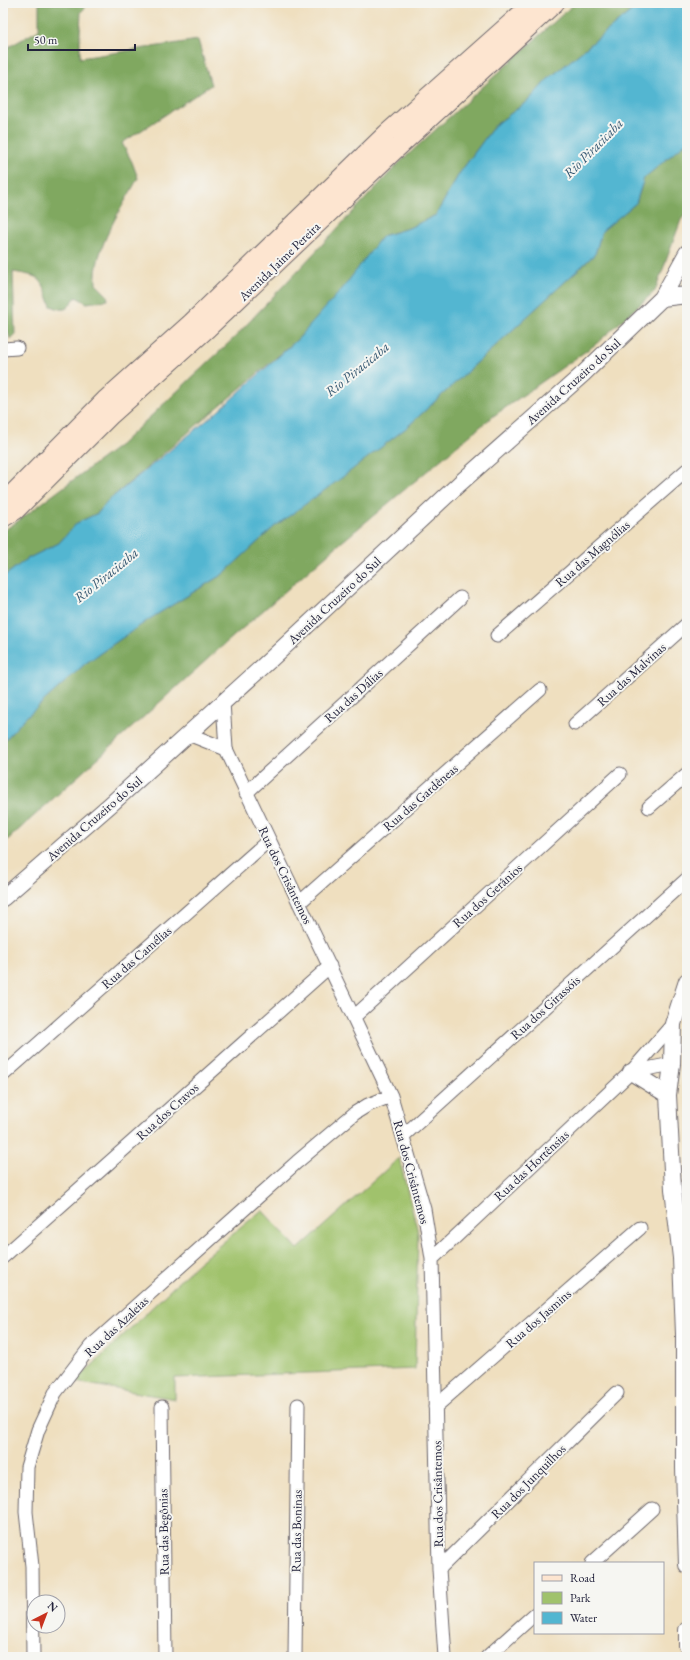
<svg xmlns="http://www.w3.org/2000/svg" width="690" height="1660" viewBox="0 0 690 1660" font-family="'EB Garamond',serif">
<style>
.green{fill:#a0c26c;stroke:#617254}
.forest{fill:#80a860;stroke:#51654e}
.water{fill:#52b6d1;stroke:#3a6c86}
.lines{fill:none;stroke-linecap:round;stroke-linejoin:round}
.minor-casing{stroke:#6a6469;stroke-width:15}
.tertiary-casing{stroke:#6a6469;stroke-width:18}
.secondary-casing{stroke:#6a6469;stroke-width:20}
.minor{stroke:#fff;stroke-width:13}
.tertiary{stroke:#fff;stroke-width:16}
.secondary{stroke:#fde5d0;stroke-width:18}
.labels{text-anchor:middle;stroke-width:4;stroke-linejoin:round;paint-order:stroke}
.street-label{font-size:13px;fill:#22223b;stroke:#f6f6f2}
.water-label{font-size:14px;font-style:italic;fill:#335670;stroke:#f6f6f2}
</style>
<rect width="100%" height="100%" fill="#f6f6f2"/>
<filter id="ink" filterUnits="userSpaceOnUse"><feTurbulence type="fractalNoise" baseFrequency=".025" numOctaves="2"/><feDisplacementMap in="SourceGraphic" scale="8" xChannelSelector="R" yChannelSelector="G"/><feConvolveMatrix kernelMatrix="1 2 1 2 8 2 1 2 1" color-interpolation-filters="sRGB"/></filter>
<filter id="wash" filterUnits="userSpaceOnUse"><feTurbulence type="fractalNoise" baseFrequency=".012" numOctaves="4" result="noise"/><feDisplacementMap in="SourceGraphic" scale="16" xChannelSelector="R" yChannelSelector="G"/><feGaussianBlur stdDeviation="0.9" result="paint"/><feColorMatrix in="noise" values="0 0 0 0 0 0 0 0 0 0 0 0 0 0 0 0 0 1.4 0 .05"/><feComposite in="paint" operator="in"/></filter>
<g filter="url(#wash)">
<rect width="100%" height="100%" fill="#efdfbf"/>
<path class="green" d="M 399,1158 L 418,1232 L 415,1369 L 175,1378 L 175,1399 L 75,1382 L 197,1264 L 262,1210 L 298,1249 Z"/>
<path class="forest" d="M 39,3 L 90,3 L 81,12 L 80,34 L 80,58 L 198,40 L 211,85 L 122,143 L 132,162 L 138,178 C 122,208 93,249 96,284 L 107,295 L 108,300 L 87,303 L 76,297 C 66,310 67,312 51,306 C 40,277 44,277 13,272 L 15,334 L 10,339 L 3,318 L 3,50 L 39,30 Z
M 575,3 L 641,3 L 547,80 L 529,100 L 494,126 L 459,174 L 436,215 L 409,228 L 382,236 L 344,288 L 298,339 L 109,500 L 98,513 L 77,523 L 59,543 L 27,559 L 3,577 L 3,531 L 18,521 L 120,445 L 234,338 L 400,162 Z
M 687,142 L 687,212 L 681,220 L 655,291 L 596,344 L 492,417 L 337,546 L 211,656 L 3,844 L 3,742 L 26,717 L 86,663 L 151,618 L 223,574 L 274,527 L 406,428 L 595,254 L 602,231 L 636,203 L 644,178 Z"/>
<path class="water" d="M 641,3 L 687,3 L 687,142 L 644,178 L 636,203 L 602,231 L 595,254 L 406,428 L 340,479 L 274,527 L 223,574 L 151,618 L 86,663 L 26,717 L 3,742 L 3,577 L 27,559 L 59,543 L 77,523 L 98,513 L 109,500 L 217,412 L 298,339 L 343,288 L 382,236 L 409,228 L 436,215 L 459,174 L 494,126 L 529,100 L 547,80 Z"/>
</g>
<g filter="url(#ink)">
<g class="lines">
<g class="minor-casing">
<path id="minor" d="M 3,349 L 17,348
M 497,636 L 687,470
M 223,702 L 226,749 L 391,1096 L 424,1209 L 432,1259 L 439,1569 L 445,1657
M 575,724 L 687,624
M 188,734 L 226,749
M 246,793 L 460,598
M 649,807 L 687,774
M 299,903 L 540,690
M 355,1016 L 620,774
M 631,1072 L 672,1064
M 3,1075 L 269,840
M 403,1136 L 687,879
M 3,1257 L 330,966
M 432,1259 L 631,1072 L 673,1024
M 162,1407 L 165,1657
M 435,1407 L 640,1228
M 592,1563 L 652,1509
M 439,1569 L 617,1393
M 33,1657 L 32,1566 L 26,1512 L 27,1467 L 38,1430 L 55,1393 L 91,1346 L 297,1162 L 355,1113 L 368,1105 L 391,1096
M 295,1657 L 298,1405
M 487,1657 L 535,1614"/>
</g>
<g class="tertiary-casing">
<path id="tertiary" d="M 662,298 L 687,295
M 3,898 L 110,805 L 271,659 L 459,484 L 583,374 L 662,298 L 687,253
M 687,981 L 673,1024 L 672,1064 L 668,1095 L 673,1189 L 681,1258 L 684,1334 L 684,1468 L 687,1565
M 631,1072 L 668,1095
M 687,1630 L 687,1646"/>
</g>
<g class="secondary-casing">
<path id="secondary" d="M 3,503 L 105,400 L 191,323 L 387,133 L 533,3
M 3,518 L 16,510 L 111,415 L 208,328 L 393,152 L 555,3"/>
</g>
<use href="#minor" class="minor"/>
<use href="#tertiary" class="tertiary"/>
<use href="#secondary" class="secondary"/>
</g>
</g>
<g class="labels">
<g class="street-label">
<text transform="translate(279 261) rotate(-44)" y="5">Avenida Jaime Pereira</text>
<text transform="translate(573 381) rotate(-42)" y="5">Avenida Cruzeiro do Sul</text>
<text transform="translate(592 553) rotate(-41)" y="5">Rua das Magnólias</text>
<text transform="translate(334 600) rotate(-43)" y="5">Avenida Cruzeiro do Sul</text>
<text transform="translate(631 674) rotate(-42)" y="5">Rua das Malvinas</text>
<text transform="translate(353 695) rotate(-42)" y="5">Rua das Dálias</text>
<text transform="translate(420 797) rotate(-41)" y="5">Rua das Gardêneas</text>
<text transform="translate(94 818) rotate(-41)" y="5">Avenida Cruzeiro do Sul</text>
<text transform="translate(286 875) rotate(64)" y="5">Rua dos Crisântemos</text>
<text transform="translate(487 895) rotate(-42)" y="5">Rua dos Gerânios</text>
<text transform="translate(136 957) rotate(-41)" y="5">Rua das Camélias</text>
<text transform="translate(545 1007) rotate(-42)" y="5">Rua dos Girassóis</text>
<text transform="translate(167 1111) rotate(-42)" y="5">Rua dos Cravos</text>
<text transform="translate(531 1165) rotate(-43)" y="5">Rua das Hortênsias</text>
<text transform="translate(412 1172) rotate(75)" y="5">Rua dos Crisântemos</text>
<text transform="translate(538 1318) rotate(-41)" y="5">Rua dos Jasmins</text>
<text transform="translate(116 1326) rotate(-43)" y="5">Rua das Azaleias</text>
<text transform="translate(528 1481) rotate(-45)" y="5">Rua dos Junquilhos</text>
<text transform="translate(437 1494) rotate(-91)" y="5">Rua dos Crisântemos</text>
<text transform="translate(296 1531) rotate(-89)" y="5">Rua das Boninas</text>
<text transform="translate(163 1532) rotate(-91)" y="5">Rua das Begônias</text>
</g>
<g class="water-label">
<text transform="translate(593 148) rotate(-45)" y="5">Rio Piracicaba</text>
<text transform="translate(357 369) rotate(-39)" y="5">Rio Piracicaba</text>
<text transform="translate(106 575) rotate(-39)" y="5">Rio Piracicaba</text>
</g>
</g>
<rect width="690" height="1660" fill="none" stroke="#f6f6f2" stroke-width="16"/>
<rect x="534" y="1562" width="130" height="72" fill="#f6f6f2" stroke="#a1a1a9"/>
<rect x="542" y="1575" width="20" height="6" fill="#fde5d0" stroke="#a1a1a9"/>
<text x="570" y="1582" font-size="12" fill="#22223b">Road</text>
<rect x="542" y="1592" width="20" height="12" fill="#a0c26c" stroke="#a1a1a9"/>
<text x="570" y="1602" font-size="12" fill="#22223b">Park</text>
<rect x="542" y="1612" width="20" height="12" fill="#52b6d1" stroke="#a1a1a9"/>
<text x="570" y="1622" font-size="12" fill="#22223b">Water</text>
<g transform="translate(46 1614) rotate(42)"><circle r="19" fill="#f6f6f2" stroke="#a1a1a9"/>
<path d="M0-3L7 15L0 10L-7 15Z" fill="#c8321e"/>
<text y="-6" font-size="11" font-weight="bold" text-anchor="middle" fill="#22223b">N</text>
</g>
<path d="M28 44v6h107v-6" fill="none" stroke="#22223b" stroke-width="2"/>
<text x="34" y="44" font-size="12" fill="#22223b" stroke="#f6f6f2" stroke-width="3" paint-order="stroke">50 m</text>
</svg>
